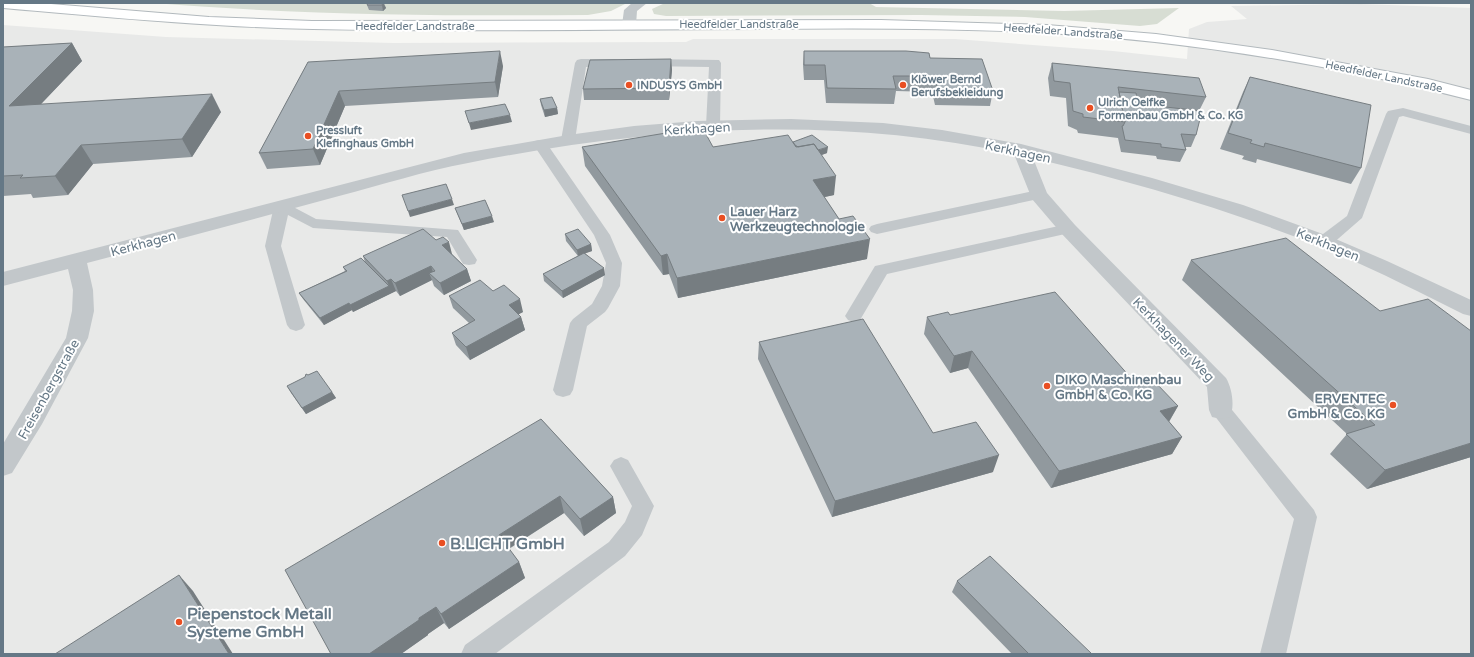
<svg xmlns="http://www.w3.org/2000/svg" width="1474" height="657" viewBox="0 0 1474 657" font-family="'Varela Round',sans-serif">
<style>
.built{fill:#e8e9e8}
.green{fill:#d7ddd3}
.lines{fill:none;stroke-linecap:round;stroke-linejoin:round}
.secondary-casing{stroke:#b2b9bd;stroke-width:2}
.service{fill:#c2c7ca;fill-rule:evenodd}
.minor{fill:#c2c7ca;fill-rule:evenodd}
.secondary{fill:#fff;fill-rule:evenodd}
.wall{fill:#91999e}
.shaded-wall{fill:#767d81}
.building{fill:#a9b2b8;stroke:#767d81}
.poi-dot{fill:#e94f23;stroke:#fff;stroke-width:1.5}
.labels{text-anchor:middle;stroke-width:4;stroke-linejoin:round;paint-order:stroke}
.far-street-label{font-size:11px;fill:#657886;stroke:#fff}
.far-poi-label{font-size:11px;font-weight:bold;fill:#657886;stroke:#fff;text-anchor:start}
.street-label{font-size:13px;fill:#657886;stroke:#fff}
.poi-label{font-size:13px;font-weight:bold;fill:#657886;stroke:#fff;text-anchor:start}
.near-poi-label{font-size:16px;font-weight:bold;fill:#657886;stroke:#fff;text-anchor:start}
</style>
<rect width="100%" height="100%" fill="#f7f7f4"/>
<path class="built" d="M 1361,4 L 1471,8 L 1471,654 L 3,654 L 3,25 L 166,37 L 393,43 L 686,42 L 693,39 L 955,39 L 1113,51 L 1187,59 L 1189,29 L 1207,22 L 1247,19 L 1231,6 Z"/>
<path class="green" d="M 154,3 L 627,3 L 611,11 L 588,15 C 443,16 299,15 154,3 Z
M 665,3 L 869,3 L 876,7 L 1064,11 L 1179,8 L 1157,24 L 1140,26 L 1025,17 L 921,15 L 666,16 L 654,14 L 652,9 Z"/>
<g class="lines">
<g class="secondary-casing">
<path id="secondary" d="M 3,3 L 39,3 L 209,17 L 312,21 L 881,20 L 1047,25 L 1156,34 L 1272,50 L 1428,79 L 1471,90 L 1471,100 C 1333,65 1190,41 1047,33 C 953,28 859,28 765,29 C 615,29 464,32 313,29 C 210,27 106,17 3,8 Z"/>
</g>
<path class="service" d="M 581,59 L 614,59 L 618,60 L 620,63 L 618,66 L 614,67 L 586,67 L 575,140 L 573,143 L 568,144 L 563,143 L 561,140 L 575,63 L 577,60 Z
M 647,59 L 719,60 L 721,63 L 720,126 L 718,129 L 708,129 L 706,126 L 709,67 L 643,66 L 641,63 L 643,60 Z
M 1403,108 L 1471,126 L 1471,134 L 1403,116 L 1399,117 L 1362,218 L 1331,245 L 1325,246 L 1319,245 L 1317,241 L 1319,237 L 1347,216 L 1386,114 L 1388,111 Z
M 540,140 L 545,141 L 610,235 L 622,263 L 620,286 L 608,308 L 605,312 L 587,326 L 573,390 L 570,395 L 563,397 L 556,395 L 553,390 L 570,323 L 573,319 L 592,304 L 602,286 L 606,263 L 594,235 L 533,144 L 535,141 Z
M 1038,190 L 1043,192 L 1046,195 L 1043,198 L 877,234 L 871,232 L 869,229 L 871,226 L 877,224 Z
M 282,201 L 316,219 L 458,230 L 477,260 L 475,264 L 469,265 L 463,264 L 447,237 L 313,228 L 288,215 L 281,246 L 305,325 L 302,329 L 296,331 L 290,329 L 287,325 L 265,246 L 274,206 L 277,203 Z
M 1068,224 L 1074,226 L 1076,229 L 1074,232 L 887,274 L 860,320 L 854,322 L 848,320 L 845,316 L 875,266 Z
M 1221,402 L 1228,405 L 1314,510 L 1317,517 L 1286,654 L 1260,654 L 1294,519 L 1214,415 L 1211,410 L 1214,405 Z
M 621,457 L 628,460 L 654,506 L 642,535 L 625,556 L 495,654 L 461,654 L 465,645 L 609,542 L 625,522 L 632,506 L 610,466 L 614,460 Z"/>
<path class="minor" d="M 632,3 L 647,3 L 637,11 L 636,25 L 634,28 L 629,29 L 624,28 L 622,25 L 624,10 Z
M 791,119 L 883,123 L 942,130 L 1021,144 L 1152,178 L 1243,205 L 1331,237 L 1387,261 L 1471,300 L 1471,316 L 1463,314 C 1415,290 1366,265 1316,245 C 1224,208 1129,181 1033,158 L 1047,193 L 1075,225 L 1226,378 C 1232,388 1235,406 1230,417 L 1221,419 L 1212,417 L 1209,410 L 1207,387 L 1061,233 L 1032,199 L 1014,154 C 833,114 648,127 468,163 C 424,171 382,185 339,196 C 255,219 171,241 87,263 L 93,290 L 94,311 L 88,338 L 42,424 L 12,473 L 3,476 L 3,444 L 66,338 L 72,311 L 73,290 L 68,269 L 3,286 L 3,272 L 464,153 L 568,135 L 634,126 L 697,121 Z"/>
<use href="#secondary" class="secondary"/>
</g>
<path class="wall" d="M 384,3 L 386,8 L 383,11 L 369,10 L 367,5 Z
M 72,43 L 82,61 L 41,104 L 221,112 L 192,157 L 93,164 L 68,195 L 33,198 L 31,194 L 3,196 L 3,47 Z
M 804,51 L 930,58 L 993,91 L 990,106 L 935,105 L 932,92 L 896,91 L 894,104 L 826,103 L 824,80 L 804,80 L 803,65 Z
M 671,59 L 672,70 L 669,100 L 584,100 L 583,89 Z
M 308,62 L 503,66 L 498,97 L 345,106 L 320,165 L 267,169 L 259,153 Z
M 1052,63 L 1206,97 L 1199,111 L 1196,135 L 1191,147 L 1185,147 L 1186,150 L 1180,162 L 1157,159 L 1156,156 L 1121,152 L 1118,138 L 1078,133 L 1077,130 L 1068,126 L 1066,98 L 1050,96 L 1048,78 Z
M 1250,77 L 1361,168 L 1351,184 L 1257,159 L 1256,163 L 1242,159 L 1244,156 L 1220,149 L 1243,92 Z
M 540,99 L 557,108 L 558,114 L 545,117 L 541,105 Z
M 793,142 L 827,153 L 821,155 L 834,195 L 824,197 L 867,259 L 678,298 L 669,274 L 663,275 L 585,166 L 582,147 L 713,147 Z
M 455,208 L 494,222 L 464,230 Z
M 565,234 L 591,244 L 592,251 L 585,253 L 605,275 L 563,298 L 544,281 L 543,274 L 578,256 L 566,241 Z
M 436,240 L 452,254 L 467,269 L 471,281 L 444,295 L 434,286 L 432,280 L 400,296 L 396,291 L 353,312 L 352,310 L 324,325 L 303,299 L 299,293 L 345,271 L 343,267 L 365,262 L 363,256 Z
M 1191,260 L 1380,311 L 1471,457 L 1367,489 L 1330,454 L 1347,434 L 1182,280 Z
M 493,291 L 523,312 L 518,314 L 521,317 L 525,330 L 470,360 L 456,345 L 452,333 L 469,323 L 453,308 L 449,296 Z
M 950,315 L 1138,386 L 1178,406 L 1169,422 L 1182,437 L 1172,454 L 1051,488 L 968,368 L 950,373 L 924,334 L 927,317 Z
M 759,342 L 933,433 L 993,472 L 832,517 L 758,359 Z
M 287,386 L 332,392 L 336,398 L 306,414 L 291,393 Z
M 541,419 L 613,497 L 616,513 L 584,536 L 564,513 L 509,549 L 519,562 L 525,578 L 449,629 L 444,623 L 428,634 L 428,635 L 401,654 L 331,654 Z
M 957,581 L 1092,654 L 1012,654 L 952,592 Z"/>
<path class="shaded-wall" d="M 383,3 L 386,8 L 383,11 L 382,5 Z
M 72,43 L 82,61 L 22,124 L 9,106 Z
M 500,51 L 503,66 L 498,97 L 495,82 Z
M 671,59 L 672,70 L 669,100 L 669,88 Z
M 339,91 L 345,106 L 320,165 L 313,149 Z
M 212,94 L 221,112 L 192,157 L 182,139 Z
M 557,108 L 558,114 L 545,117 L 544,110 Z
M 510,115 L 512,122 L 471,130 L 469,123 Z
M 81,145 L 93,164 L 68,195 L 55,176 Z
M 828,147 L 827,153 L 806,161 L 807,154 Z
M 836,176 L 834,195 L 811,200 L 813,180 Z
M 452,199 L 454,205 L 410,217 L 408,211 Z
M 492,216 L 494,222 L 464,230 L 462,224 Z
M 870,239 L 867,259 L 678,298 L 677,278 Z
M 449,242 L 452,254 L 445,257 L 442,245 Z
M 591,244 L 592,251 L 578,256 L 577,250 Z
M 667,254 L 669,274 L 663,275 L 661,256 Z
M 431,266 L 435,278 L 429,273 L 432,280 L 400,296 L 395,283 Z
M 604,268 L 605,275 L 563,298 L 562,291 Z
M 467,269 L 471,281 L 444,295 L 440,283 Z
M 391,279 L 396,291 L 353,312 L 350,305 L 389,286 L 387,281 Z
M 520,299 L 523,312 L 512,318 L 509,305 Z
M 349,303 L 352,310 L 324,325 L 320,318 Z
M 521,317 L 525,330 L 470,360 L 466,347 Z
M 972,351 L 968,368 L 950,373 L 954,356 Z
M 332,392 L 336,398 L 306,414 L 302,408 Z
M 1178,406 L 1168,423 L 1160,411 Z
M 1182,437 L 1172,454 L 1051,488 L 1059,471 Z
M 1471,443 L 1471,457 L 1367,489 L 1385,470 Z
M 999,455 L 993,472 L 832,517 L 835,501 Z
M 560,496 L 564,513 L 505,551 L 499,535 Z
M 613,497 L 616,513 L 584,536 L 580,519 Z
M 519,562 L 525,578 L 449,629 L 441,614 Z
M 179,575 L 193,591 L 233,654 L 229,654 Z
M 436,607 L 444,623 L 428,634 L 428,635 L 401,654 L 369,654 L 419,618 Z"/>
<path class="building" d="M 368,3 L 383,3 L 382,5 L 367,5 Z
M 72,43 L 9,106 L 212,94 L 182,139 L 81,145 L 55,176 L 20,178 L 23,175 L 3,176 L 3,47 Z
M 500,51 L 495,82 L 339,91 L 313,149 L 259,153 L 308,62 Z
M 804,51 L 906,51 L 929,53 L 930,58 L 982,59 L 993,91 L 938,90 L 934,76 L 893,76 L 896,89 L 827,88 L 825,65 L 804,65 Z
M 671,59 L 669,88 L 583,89 L 590,60 Z
M 1052,63 L 1199,78 L 1206,97 L 1118,87 L 1125,122 L 1083,117 L 1083,114 L 1073,111 L 1070,83 L 1054,81 Z
M 1250,77 L 1371,105 L 1361,168 L 1265,143 L 1264,147 L 1250,143 L 1252,140 L 1228,133 Z
M 1119,92 L 1136,93 L 1138,104 L 1202,111 L 1196,135 L 1181,134 L 1186,150 L 1161,147 L 1161,144 L 1125,140 L 1122,126 L 1123,126 L 1125,122 Z
M 552,97 L 557,108 L 544,110 L 540,99 Z
M 505,104 L 510,115 L 469,123 L 465,111 Z
M 702,127 L 713,147 L 788,135 L 796,147 L 814,144 L 836,176 L 813,180 L 839,219 L 853,216 L 870,239 L 677,278 L 667,254 L 661,256 L 582,147 Z
M 812,135 L 828,147 L 818,150 L 814,144 L 798,147 L 795,145 L 793,142 Z
M 446,184 L 452,199 L 408,211 L 402,195 Z
M 485,200 L 492,216 L 462,224 L 455,208 Z
M 423,229 L 436,240 L 443,237 L 449,242 L 442,245 L 467,269 L 440,283 L 429,273 L 435,271 L 431,266 L 395,283 L 391,279 L 387,281 L 363,256 Z
M 578,229 L 591,244 L 577,250 L 565,234 Z
M 1286,238 L 1380,311 L 1428,299 L 1471,331 L 1471,443 L 1385,470 L 1346,434 L 1375,425 L 1191,260 Z
M 584,253 L 604,268 L 562,291 L 543,274 Z
M 361,258 L 389,286 L 350,305 L 349,303 L 320,318 L 299,293 L 347,271 L 343,267 Z
M 480,280 L 493,291 L 504,285 L 520,299 L 509,305 L 521,317 L 466,347 L 452,333 L 475,320 L 449,296 Z
M 1055,292 L 1138,386 L 1155,382 L 1178,406 L 1160,411 L 1182,437 L 1059,471 L 972,351 L 954,356 L 927,317 L 948,312 L 950,315 Z
M 863,319 L 933,433 L 976,422 L 999,455 L 835,501 L 759,342 Z
M 317,371 L 332,392 L 302,408 L 287,386 L 305,377 L 306,374 L 308,375 Z
M 541,419 L 613,497 L 580,519 L 560,496 L 499,535 L 519,562 L 441,614 L 436,607 L 419,618 L 419,620 L 369,654 L 331,654 L 285,570 Z
M 990,556 L 1092,654 L 1029,654 L 957,581 Z
M 179,575 L 229,654 L 55,654 Z"/>
<g class="poi-dot">
<circle cx="629" cy="85" r="4"/>
<circle cx="903" cy="85" r="4"/>
<circle cx="1090" cy="108" r="4"/>
<circle cx="308" cy="136" r="4"/>
<circle cx="722" cy="218" r="4"/>
<circle cx="1047" cy="386" r="4"/>
<circle cx="1393" cy="405" r="4"/>
<circle cx="442" cy="543" r="4"/>
<circle cx="179" cy="622" r="4"/>
</g>
<g class="labels">
<g class="far-street-label">
<text x="739" y="28">Heedfelder Landstraße</text>
<text x="415" y="30">Heedfelder Landstraße</text>
<text transform="translate(1063 31) rotate(4)" y="4">Heedfelder Landstraße</text>
<text transform="translate(1384 76) rotate(12)" y="4">Heedfelder Landstraße</text>
</g>
<g class="far-poi-label">
<text x="911" y="83">Klöwer Bernd<tspan x="911" dy="13">Berufsbekleidung</tspan></text>
<text x="637" y="89">INDUSYS GmbH</text>
<text x="1098" y="106">Ulrich Oelfke<tspan x="1098" dy="13">Formenbau GmbH &amp; Co. KG</tspan></text>
<text x="316" y="134">Pressluft<tspan x="316" dy="13">Klefinghaus GmbH</tspan></text>
</g>
<g class="street-label">
<text transform="translate(697 128) rotate(-3)" y="5">Kerkhagen</text>
<text transform="translate(1018 151) rotate(12)" y="5">Kerkhagen</text>
<text transform="translate(143 243) rotate(-15)" y="5">Kerkhagen</text>
<text transform="translate(1328 244) rotate(22)" y="5">Kerkhagen</text>
<text transform="translate(1174 339) rotate(46)" y="5">Kerkhagener Weg</text>
<text transform="translate(48 389) rotate(-61)" y="5">Freisenbergstraße</text>
</g>
<g class="poi-label">
<text x="730" y="216">Lauer Harz<tspan x="730" dy="15">Werkzeugtechnologie</tspan></text>
<text x="1055" y="384">DIKO Maschinenbau<tspan x="1055" dy="15">GmbH &amp; Co. KG</tspan></text>
<text x="1385" y="403" text-anchor="end">ERVENTEC<tspan x="1385" dy="15">GmbH &amp; Co. KG</tspan></text>
</g>
<g class="near-poi-label">
<text x="450" y="549">B.LICHT GmbH</text>
<text x="187" y="619">Piepenstock Metall<tspan x="187" dy="18">Systeme GmbH</tspan></text>
</g>
</g>
<rect width="1474" height="657" fill="none" stroke="#657886" stroke-width="8"/>
</svg>
